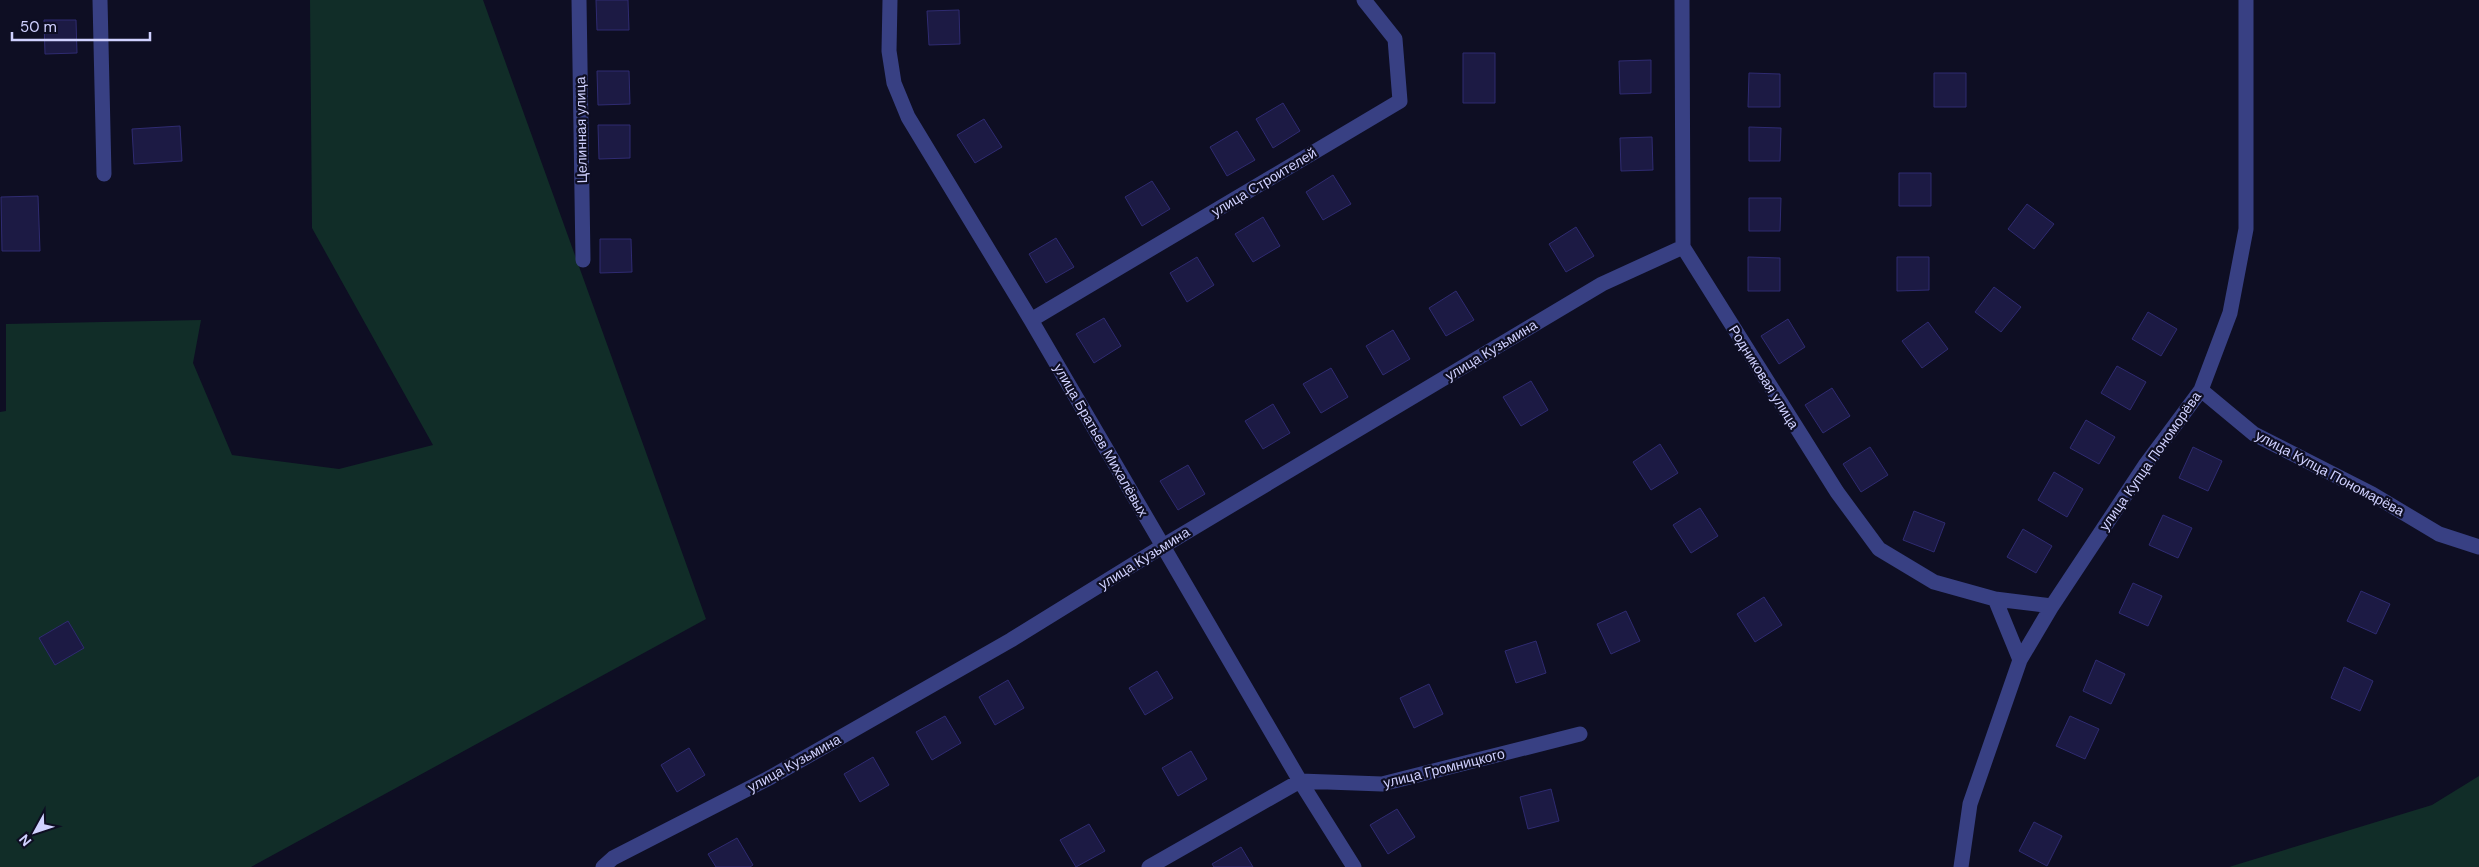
<svg xmlns="http://www.w3.org/2000/svg" width="2479" height="867" viewBox="0 0 2479 867" font-family="'DM Sans',sans-serif">
<style>
.green{fill:#112d28}
.building{fill:#1c1a44;stroke:#2f2b71}
.lines{fill:none;stroke-linecap:round;stroke-linejoin:round}
.minor{stroke:#384083;stroke-width:15}
.labels{text-anchor:middle;stroke-width:4.5;stroke-linejoin:round;paint-order:stroke}
.street-label{font-size:14px;fill:#d0d1ff;stroke:#0e0e23}
</style>
<rect width="100%" height="100%" fill="#0e0e23"/>
<path class="green" d="M 310,0 L 483,0 L 706,619 L 251,867 L 0,867 L 0,412 L 6,411 L 6,324 L 201,320 L 193,363 L 232,455 L 339,469 L 433,445 L 312,228 Z
M 2479,776 L 2479,867 L 2229,867 L 2432,805 Z"/>
<path class="building" d="M 596,0 L 628,0 L 629,30 L 597,30 Z
M 959,10 L 960,44 L 929,45 L 927,11 Z
M 44,20 L 76,20 L 77,53 L 45,54 Z
M 1463,53 L 1495,53 L 1495,103 L 1463,103 Z
M 1651,60 L 1651,93 L 1620,94 L 1619,61 Z
M 597,71 L 629,71 L 630,104 L 598,105 Z
M 1749,73 L 1780,74 L 1780,107 L 1748,107 Z
M 1934,73 L 1966,73 L 1966,107 L 1934,107 Z
M 1283,103 L 1300,131 L 1273,148 L 1256,119 Z
M 984,119 L 1002,147 L 975,163 L 957,135 Z
M 598,125 L 630,125 L 630,158 L 599,159 Z
M 180,126 L 182,161 L 134,164 L 132,129 Z
M 1749,127 L 1781,128 L 1780,161 L 1749,161 Z
M 1237,131 L 1255,160 L 1227,176 L 1210,147 Z
M 1652,137 L 1653,170 L 1621,171 L 1620,138 Z
M 1899,173 L 1931,173 L 1931,206 L 1899,206 Z
M 1333,175 L 1351,204 L 1323,220 L 1306,192 Z
M 1152,181 L 1170,209 L 1142,226 L 1125,197 Z
M 38,196 L 40,251 L 2,251 L 1,197 Z
M 1749,198 L 1781,198 L 1780,231 L 1749,231 Z
M 2027,204 L 2054,224 L 2034,249 L 2008,229 Z
M 1263,217 L 1280,246 L 1253,262 L 1235,234 Z
M 1576,227 L 1594,256 L 1566,272 L 1549,244 Z
M 1056,238 L 1074,267 L 1046,283 L 1029,254 Z
M 600,239 L 631,239 L 632,272 L 600,273 Z
M 1197,257 L 1214,285 L 1187,302 L 1170,273 Z
M 1748,257 L 1780,258 L 1780,291 L 1748,291 Z
M 1897,257 L 1929,257 L 1929,290 L 1897,291 Z
M 1994,287 L 2021,307 L 2001,332 L 1975,312 Z
M 1456,291 L 1474,320 L 1446,336 L 1429,308 Z
M 2148,312 L 2177,329 L 2161,356 L 2132,339 Z
M 1104,318 L 1121,346 L 1094,363 L 1076,334 Z
M 1788,319 L 1805,347 L 1779,364 L 1761,336 Z
M 1928,322 L 1948,349 L 1922,368 L 1902,341 Z
M 1393,330 L 1410,359 L 1383,375 L 1366,346 Z
M 2117,366 L 2146,382 L 2130,410 L 2101,393 Z
M 1331,368 L 1348,397 L 1321,413 L 1303,384 Z
M 1531,381 L 1548,410 L 1521,426 L 1503,397 Z
M 1832,388 L 1850,416 L 1823,433 L 1805,405 Z
M 1273,404 L 1290,433 L 1263,449 L 1245,421 Z
M 2086,420 L 2115,437 L 2099,464 L 2070,448 Z
M 1660,444 L 1678,473 L 1651,490 L 1633,462 Z
M 1870,447 L 1888,475 L 1861,492 L 1843,464 Z
M 2193,447 L 2222,461 L 2208,491 L 2179,478 Z
M 1188,465 L 1205,494 L 1178,510 L 1160,481 Z
M 2054,472 L 2083,489 L 2067,517 L 2038,500 Z
M 1700,508 L 1718,536 L 1691,553 L 1673,525 Z
M 1914,511 L 1945,523 L 1934,552 L 1903,540 Z
M 2163,515 L 2192,528 L 2178,558 L 2149,545 Z
M 2023,529 L 2052,546 L 2036,573 L 2007,557 Z
M 2133,583 L 2162,596 L 2148,626 L 2119,613 Z
M 2361,591 L 2390,604 L 2376,634 L 2347,621 Z
M 1764,597 L 1782,625 L 1755,642 L 1737,614 Z
M 1626,611 L 1640,641 L 1611,654 L 1597,624 Z
M 68,621 L 84,648 L 55,665 L 39,638 Z
M 1536,641 L 1546,673 L 1516,683 L 1505,651 Z
M 2096,660 L 2125,674 L 2111,704 L 2083,691 Z
M 2344,667 L 2373,681 L 2360,711 L 2331,698 Z
M 1157,671 L 1173,698 L 1145,715 L 1129,688 Z
M 1008,680 L 1024,708 L 995,725 L 979,697 Z
M 1429,684 L 1443,714 L 1414,728 L 1400,698 Z
M 945,716 L 961,743 L 932,760 L 916,732 Z
M 2070,716 L 2099,729 L 2085,759 L 2056,746 Z
M 689,748 L 705,775 L 677,792 L 661,765 Z
M 1191,751 L 1207,779 L 1178,796 L 1162,768 Z
M 873,757 L 889,785 L 860,802 L 844,774 Z
M 1551,789 L 1559,821 L 1528,829 L 1520,797 Z
M 1397,809 L 1415,837 L 1388,854 L 1370,825 Z
M 2034,822 L 2062,836 L 2047,866 L 2019,851 Z
M 1089,824 L 1105,851 L 1076,867 L 1060,840 Z
M 737,838 L 753,865 L 750,867 L 716,867 L 708,854 Z
M 1241,847 L 1253,867 L 1214,867 L 1212,864 Z"/>
<g class="lines">
<path class="minor" d="M 100,0 L 104,174
M 579,0 L 583,260
M 890,0 L 889,51 L 894,83 L 908,117 L 1031,320 L 1300,781 L 1354,867
M 1682,0 L 1683,247 L 1837,492 L 1879,549 L 1934,582 L 1995,599 L 2020,660
M 1031,320 L 1400,101 L 1395,39 L 1364,0
M 2201,390 L 2254,434 L 2372,494 L 2439,534 L 2479,547
M 1995,599 L 2052,606
M 603,867 L 613,858 L 771,777 L 1011,640 L 1163,546 L 1602,284 L 1683,247
M 1149,867 L 1300,781 L 1382,784 L 1580,734
M 1961,867 L 1970,804 L 2020,660 L 2052,606 L 2146,464 L 2201,390 L 2230,313 L 2246,229 L 2246,0"/>
</g>
<g class="labels">
<g class="street-label">
<text transform="translate(581 130) rotate(-91)" y="5">Целинная улица</text>
<text transform="translate(1264 182) rotate(-31)" y="5">улица Строителей</text>
<text transform="translate(1491 350) rotate(-31)" y="5">улица Кузьмина</text>
<text transform="translate(1764 377) rotate(58)" y="5">Родниковая улица</text>
<text transform="translate(1101 440) rotate(60)" y="5">улица Братьев Михалёвых</text>
<text transform="translate(2150 461) rotate(-55)" y="5">улица Купца Пономорёва</text>
<text transform="translate(2330 473) rotate(28)" y="5">улица Купца Пономарёва</text>
<text transform="translate(1144 558) rotate(-32)" y="5">улица Кузьмина</text>
<text transform="translate(794 763) rotate(-29)" y="5">улица Кузьмина</text>
<text transform="translate(1444 768) rotate(-14)" y="5">улица Громницкого</text>
</g>
</g>
<g transform="translate(35 832) rotate(230)" stroke="#0e0e23" stroke-width="4" paint-order="stroke">
<path d="M0-4L9 19L0 12L-9 19Z" fill="#d0d1ff"/>
<text y="-8" font-size="14" font-weight="bold" text-anchor="middle" fill="#d0d1ff">N</text>
</g>
<path d="M12 32v8h138v-8" fill="none" stroke="#d0d1ff" stroke-width="2.5"/>
<text x="20" y="32" font-size="15" fill="#d0d1ff" stroke="#0e0e23" stroke-width="4" paint-order="stroke">50 m</text>
</svg>
